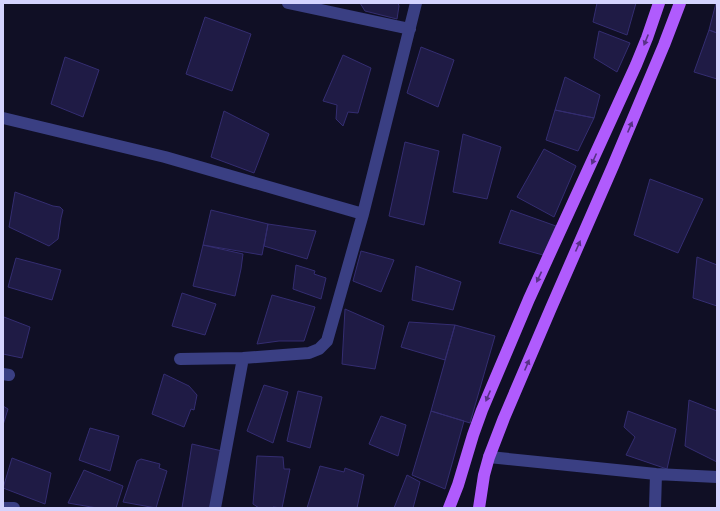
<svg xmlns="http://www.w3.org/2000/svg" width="720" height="511" viewBox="0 0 720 511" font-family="'Sofia Sans Condensed',sans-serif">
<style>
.building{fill:#1f1b45;stroke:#342d71}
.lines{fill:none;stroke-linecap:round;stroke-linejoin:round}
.minor{stroke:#3a3f83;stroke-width:12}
.major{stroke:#b05bfd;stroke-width:12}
.oneway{fill:#583186}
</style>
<rect width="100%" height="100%" fill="#100f25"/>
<path class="building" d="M 360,3 L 398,3 L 399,6 L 397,19 L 365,11 Z
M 597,3 L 636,3 L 627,35 L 593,22 Z
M 716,3 L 717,3 L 717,33 L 709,30 Z
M 205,17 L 251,34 L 232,91 L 186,74 Z
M 709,30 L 717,33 L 717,79 L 694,72 Z
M 599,31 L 630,43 L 617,72 L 594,58 Z
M 421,47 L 454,60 L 438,107 L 407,93 Z
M 343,55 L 371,68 L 358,113 L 348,112 L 343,126 L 336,119 L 337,105 L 323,101 Z
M 65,57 L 99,70 L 83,117 L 51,104 Z
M 565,77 L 600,95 L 594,118 L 555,110 Z
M 555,110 L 594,118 L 578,151 L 546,140 Z
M 224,111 L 269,134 L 254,173 L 211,157 Z
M 463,134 L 501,147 L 487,199 L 453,192 Z
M 405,142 L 439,151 L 424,225 L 389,216 Z
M 544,149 L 576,166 L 554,217 L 517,197 Z
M 650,179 L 703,199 L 678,253 L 634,235 Z
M 15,192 L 53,206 L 60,207 L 63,210 L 61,218 L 58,239 L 49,246 L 9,227 Z
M 211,210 L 268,224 L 262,255 L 203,245 Z
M 511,210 L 556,226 L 543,255 L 499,243 Z
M 268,224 L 316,231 L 307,259 L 264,246 Z
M 203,245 L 243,254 L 241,269 L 235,296 L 193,286 Z
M 361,251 L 394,260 L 381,292 L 353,281 Z
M 697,257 L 717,265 L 717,306 L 693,298 Z
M 16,258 L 61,270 L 52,300 L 8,287 Z
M 296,265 L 315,271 L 314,274 L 326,278 L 321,299 L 293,289 Z
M 416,266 L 461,282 L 453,310 L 412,300 Z
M 182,293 L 216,304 L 205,335 L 172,326 Z
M 272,295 L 315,307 L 304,341 L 279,341 L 257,344 Z
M 345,309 L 384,326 L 375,369 L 342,364 Z
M 4,317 L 30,327 L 22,358 L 3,354 L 3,319 Z
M 409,322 L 455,325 L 445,360 L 401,347 Z
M 455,325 L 495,336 L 470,423 L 431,411 Z
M 164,374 L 189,386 L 197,395 L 194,410 L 191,409 L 184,427 L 152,414 Z
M 264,385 L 288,392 L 273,443 L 247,431 Z
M 298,391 L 322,397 L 310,448 L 287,441 Z
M 689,400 L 717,411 L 717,462 L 685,446 Z
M 3,406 L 8,409 L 3,425 Z
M 431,411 L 464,421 L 445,489 L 412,475 Z
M 628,411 L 676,429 L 667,469 L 626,455 L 635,437 L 624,427 Z
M 381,416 L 406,425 L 398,456 L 369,444 Z
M 90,428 L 119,436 L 110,471 L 79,460 Z
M 192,444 L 222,451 L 212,508 L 182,508 Z
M 257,456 L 283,457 L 284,469 L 290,469 L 282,508 L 273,507 L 272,508 L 259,508 L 253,504 Z
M 12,458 L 51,473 L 45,504 L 3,488 Z
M 141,459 L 160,464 L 159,468 L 167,471 L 156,508 L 123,502 L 137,461 Z
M 320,466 L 344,472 L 345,468 L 364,475 L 357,508 L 307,508 Z
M 84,470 L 123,486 L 116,508 L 97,508 L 68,503 Z
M 407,475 L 420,482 L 413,508 L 394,508 Z"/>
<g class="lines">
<path class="minor" d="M 288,3 L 410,29
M 3,118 L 165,157 L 363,214
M 180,359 L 243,358 L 309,353 L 319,349 L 327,341 L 363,214 L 416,3
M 3,374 L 9,375
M 489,457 L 656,474 L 717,477
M 3,508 L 14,508
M 215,508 L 243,358
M 655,508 L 656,474"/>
<path class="major" d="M 449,508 L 458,485 L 473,435 L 482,410 L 529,299 L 636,65 L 647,38 L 659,3
M 479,508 L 484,475 L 489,457 L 504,418 L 551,308 L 613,166 L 664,45 L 680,3"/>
</g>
<defs><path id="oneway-solid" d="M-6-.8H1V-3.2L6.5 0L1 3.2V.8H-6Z"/></defs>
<g class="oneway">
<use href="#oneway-solid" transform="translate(646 40) rotate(112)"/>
<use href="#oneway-solid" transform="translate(630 127) rotate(-67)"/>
<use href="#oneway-solid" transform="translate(594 159) rotate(114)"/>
<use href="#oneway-solid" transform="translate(578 246) rotate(-66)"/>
<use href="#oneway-solid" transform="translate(539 277) rotate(115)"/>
<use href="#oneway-solid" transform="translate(527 365) rotate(-67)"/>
<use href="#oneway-solid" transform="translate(488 396) rotate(113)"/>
</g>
<rect width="720" height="511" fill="none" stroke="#d4d3fe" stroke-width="8"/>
</svg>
